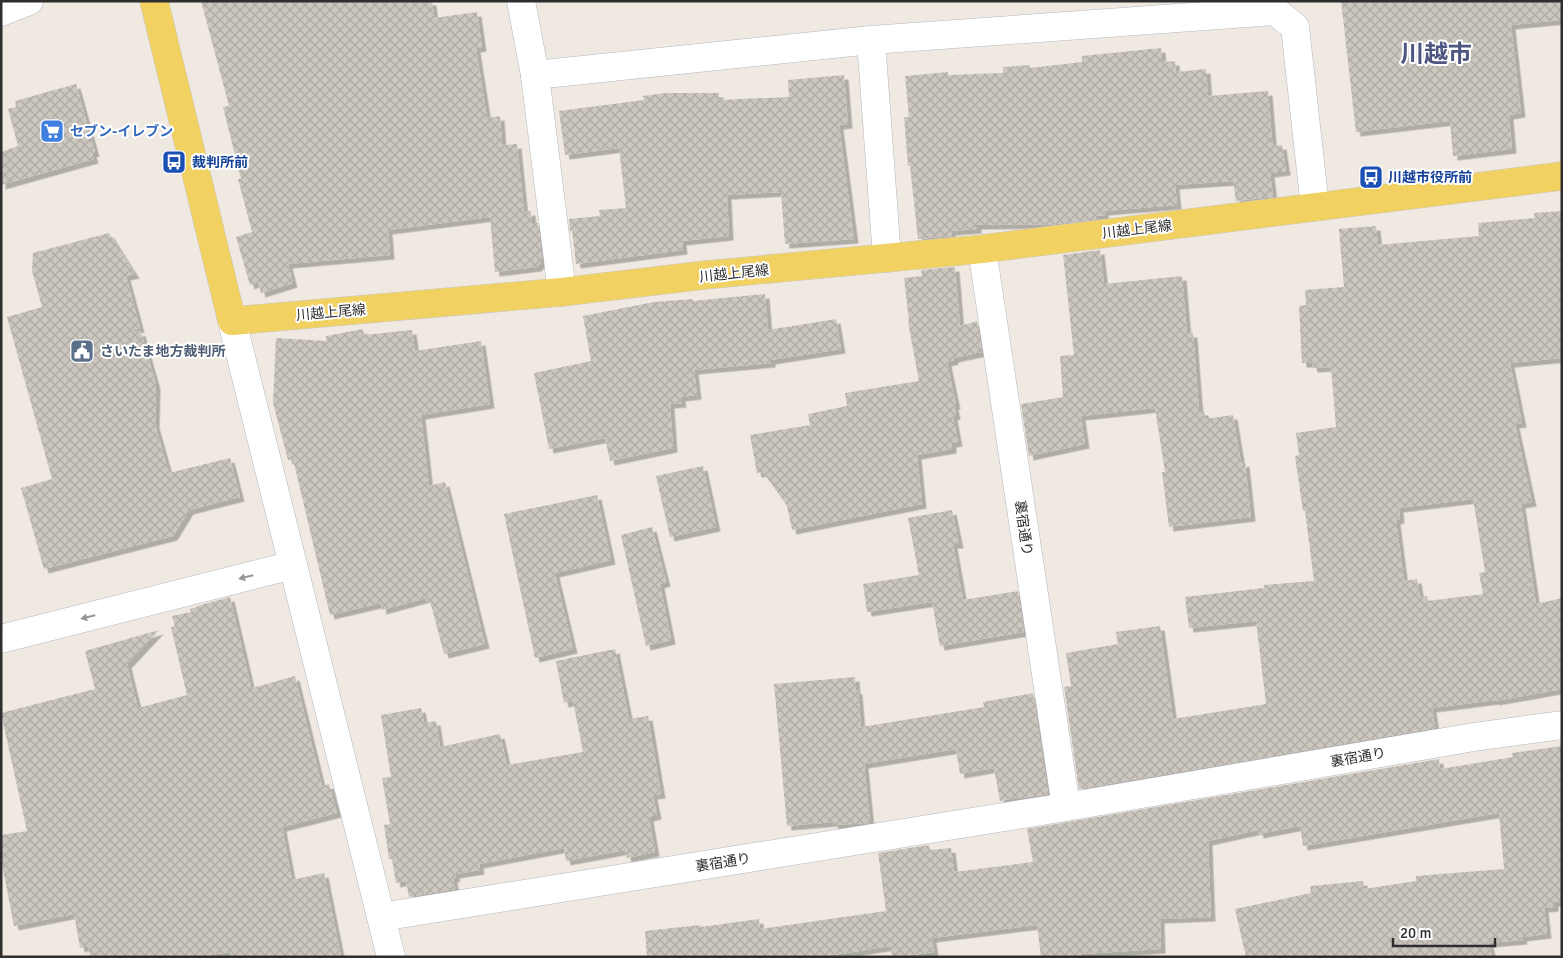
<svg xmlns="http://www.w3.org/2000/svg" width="1563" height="958" viewBox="0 0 1563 958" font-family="Signika,'Noto Sans JP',sans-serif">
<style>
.building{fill:url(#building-cross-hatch);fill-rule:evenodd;filter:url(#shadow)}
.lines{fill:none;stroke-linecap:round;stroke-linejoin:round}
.street-casing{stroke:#b4b7c1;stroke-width:29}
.secondary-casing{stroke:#b4b7c1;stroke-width:29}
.primary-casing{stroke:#c9c9c9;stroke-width:29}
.street{stroke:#fff;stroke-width:28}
.secondary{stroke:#fff;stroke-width:28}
.primary{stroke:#f2d163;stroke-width:28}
.oneway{fill:#969696}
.labels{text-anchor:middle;stroke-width:4;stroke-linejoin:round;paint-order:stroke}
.shop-label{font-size:14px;font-weight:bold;fill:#366cbe;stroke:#fff;text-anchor:start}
.transit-label{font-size:14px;font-weight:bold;fill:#164399;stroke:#fff;text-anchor:start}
.street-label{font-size:14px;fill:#2e2e2e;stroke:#fff}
.service-label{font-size:14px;font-weight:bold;fill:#4e5e75;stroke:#fff;text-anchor:start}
.town-label{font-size:24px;font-weight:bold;fill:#4d5680;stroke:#fff}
</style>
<defs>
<pattern id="building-cross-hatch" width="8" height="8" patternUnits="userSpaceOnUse" patternTransform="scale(1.25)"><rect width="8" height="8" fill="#cbc7bf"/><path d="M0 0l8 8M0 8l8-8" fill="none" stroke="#afaba4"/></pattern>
<filter id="shadow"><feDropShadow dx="4.5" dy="4.5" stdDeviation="0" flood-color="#0004"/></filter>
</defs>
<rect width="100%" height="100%" fill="#efe9e1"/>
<path class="building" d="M 201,1 L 432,1 L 434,18 L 477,12 L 482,47 L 476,48 L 487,118 L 500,116 L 502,145 L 517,144 L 524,212 L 531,211 L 532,223 L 538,223 L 542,261 L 537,267 L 495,272 L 490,217 L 388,230 L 390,255 L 288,264 L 293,283 L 261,293 L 258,282 L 250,285 L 236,237 L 252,232 L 238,179 L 241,179 L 223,107 L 229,106 Z
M 1341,1 L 1562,1 L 1562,20 L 1511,25 L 1521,113 L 1509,115 L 1512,149 L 1453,156 L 1450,121 L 1356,132 Z
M 1161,48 L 1162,62 L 1175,61 L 1176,72 L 1206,69 L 1208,96 L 1268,91 L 1272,139 L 1273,146 L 1282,145 L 1286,171 L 1270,173 L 1273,197 L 1236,201 L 1233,181 L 1175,185 L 1177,205 L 1104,211 L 1105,215 L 1097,216 L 1097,219 L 1059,224 L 977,225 L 977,229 L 951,231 L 952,236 L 918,239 L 910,166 L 908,166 L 904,117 L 909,117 L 905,76 L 948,72 L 948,75 L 1003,73 L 1003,67 L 1030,65 L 1030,68 L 1082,62 L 1082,56 Z
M 844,75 L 848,124 L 839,125 L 854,239 L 785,244 L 781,192 L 727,195 L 729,236 L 682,241 L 683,250 L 576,264 L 572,230 L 570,232 L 569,219 L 600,216 L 599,210 L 626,208 L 619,148 L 565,155 L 559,111 L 644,100 L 643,96 L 665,93 L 719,93 L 719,100 L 789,97 L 788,80 Z
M 76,84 L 95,152 L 92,153 L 94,159 L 1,185 L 1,152 L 18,146 L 8,109 L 16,107 L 15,101 Z
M 1562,211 L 1562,358 L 1510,363 L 1522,423 L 1515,424 L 1532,502 L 1521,504 L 1536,604 L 1562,598 L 1562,689 L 1495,701 L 1495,700 L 1432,708 L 1435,728 L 1079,789 L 1064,687 L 1071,686 L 1066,653 L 1118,644 L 1116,632 L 1160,626 L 1173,719 L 1266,704 L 1256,621 L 1189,628 L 1185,597 L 1264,588 L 1264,585 L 1314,581 L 1305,511 L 1303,511 L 1295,456 L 1299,455 L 1296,433 L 1336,427 L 1331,367 L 1313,368 L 1312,363 L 1302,363 L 1299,306 L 1306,305 L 1305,290 L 1344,287 L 1339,229 L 1376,226 L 1378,245 L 1479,236 L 1478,223 L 1535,218 L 1534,213 ZM 1473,499 L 1485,572 L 1479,573 L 1483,594 L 1428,601 L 1427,596 L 1420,597 L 1417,579 L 1404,581 L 1396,520 L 1400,519 L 1399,508 Z
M 109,233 L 135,274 L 126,276 L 140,328 L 130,331 L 141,332 L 156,385 L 155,424 L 169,473 L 230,458 L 240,497 L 189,510 L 173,536 L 44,569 L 21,488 L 52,479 L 7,317 L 42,307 L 32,271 L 33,253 Z
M 1100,250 L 1104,284 L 1182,276 L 1187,333 L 1193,333 L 1199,411 L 1204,411 L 1205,419 L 1233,415 L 1241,463 L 1245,462 L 1251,517 L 1169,527 L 1162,472 L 1165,472 L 1155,408 L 1081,416 L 1085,444 L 1029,456 L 1021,404 L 1063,397 L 1060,356 L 1074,355 L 1063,255 Z
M 955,267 L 960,326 L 977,321 L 982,352 L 954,358 L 954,360 L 947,362 L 956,405 L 954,405 L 956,415 L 953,416 L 958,442 L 952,443 L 952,449 L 917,455 L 922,504 L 792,530 L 787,506 L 763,472 L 757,473 L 750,435 L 810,425 L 808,414 L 847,406 L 845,393 L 919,381 L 908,322 L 909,321 L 904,278 L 922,276 L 921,270 Z
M 765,294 L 768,330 L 836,319 L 841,349 L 771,360 L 771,363 L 694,370 L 697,395 L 681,397 L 682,403 L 670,404 L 673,448 L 610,461 L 605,438 L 549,449 L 534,373 L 591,361 L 583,316 L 654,302 L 693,299 L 693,301 Z
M 363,329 L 364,335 L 412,330 L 415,351 L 481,341 L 490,404 L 421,415 L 429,486 L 445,482 L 485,644 L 444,654 L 430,601 L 427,602 L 426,598 L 382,610 L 381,603 L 330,615 L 293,459 L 288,460 L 273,403 L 276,338 L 326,341 L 326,336 Z
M 703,466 L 716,527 L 670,537 L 656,476 Z
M 597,495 L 611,560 L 555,573 L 573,649 L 535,658 L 504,514 Z
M 952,510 L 959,544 L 953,544 L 963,600 L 1018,591 L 1024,632 L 940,646 L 932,602 L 867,612 L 863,584 L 919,575 L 908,518 Z
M 652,527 L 666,582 L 660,584 L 671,640 L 646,646 L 621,535 Z
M 230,597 L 251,687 L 252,688 L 295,676 L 322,786 L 329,784 L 337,813 L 282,827 L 292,880 L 324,873 L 341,957 L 231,957 L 230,952 L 199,957 L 90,957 L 88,946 L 80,948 L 74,914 L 14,926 L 1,859 L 1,835 L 27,831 L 1,713 L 95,689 L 85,651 L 159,630 L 127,664 L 138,708 L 187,695 L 171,627 L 175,626 L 172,616 L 191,612 L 190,609 L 197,607 L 197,606 Z
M 615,649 L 629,719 L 648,716 L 661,794 L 653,795 L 657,815 L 649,817 L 655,852 L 627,858 L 625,850 L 566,861 L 564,848 L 479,864 L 480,870 L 455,874 L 456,877 L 453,878 L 455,889 L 409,897 L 406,881 L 396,883 L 392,859 L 389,859 L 384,825 L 390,824 L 382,778 L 391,777 L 381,715 L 421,708 L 424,723 L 436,721 L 440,747 L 500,734 L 507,765 L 583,752 L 573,701 L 564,703 L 556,661 Z
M 855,677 L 856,690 L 858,690 L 861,727 L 984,707 L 983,702 L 1033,693 L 1048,794 L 1022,798 L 1021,797 L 1000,801 L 994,768 L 960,774 L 956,749 L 864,764 L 870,823 L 834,825 L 833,822 L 787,826 L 774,684 Z
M 1562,746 L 1562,901 L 1554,902 L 1554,907 L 1544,908 L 1547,934 L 1522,937 L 1523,940 L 1489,943 L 1492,957 L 1246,957 L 1235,909 L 1311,893 L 1310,886 L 1363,881 L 1364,889 L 1416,881 L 1416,876 L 1504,869 L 1499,813 L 1303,846 L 1300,826 L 1259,834 L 1258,830 L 1208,841 L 1211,917 L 1160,919 L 1161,949 L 1081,954 L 1082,957 L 1041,957 L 1037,925 L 932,938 L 934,952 L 898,957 L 892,957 L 891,946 L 820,957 L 647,957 L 645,931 L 700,925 L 701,927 L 759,919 L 760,929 L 886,911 L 878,853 L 929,845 L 930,850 L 951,848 L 954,872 L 1033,862 L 1027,829 L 1439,759 L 1440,769 L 1513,757 L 1512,753 Z"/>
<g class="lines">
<g class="street-casing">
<path id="street" d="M 521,1 L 535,75 L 562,292
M 1,12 L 29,1
M 982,249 L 1066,807
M 1,639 L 293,565
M 381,917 L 1066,807 L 1474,737 L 1562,725"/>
</g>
<g class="secondary-casing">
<path id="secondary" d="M 871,40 L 887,258
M 535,75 L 871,40 L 1275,11 L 1295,27 L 1315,207
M 232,321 L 391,957"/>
</g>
<g class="primary-casing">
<path id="primary" d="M 154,1 L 232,321 L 562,292 L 705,275 L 982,249 L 1562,176"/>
</g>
<use href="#street" class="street"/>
<use href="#secondary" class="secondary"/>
<use href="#primary" class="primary"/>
</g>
<defs><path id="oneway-solid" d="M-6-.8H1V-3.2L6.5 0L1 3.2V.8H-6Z" transform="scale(1.25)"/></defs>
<g class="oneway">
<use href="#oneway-solid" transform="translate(246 577) rotate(166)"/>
<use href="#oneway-solid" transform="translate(88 617) rotate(166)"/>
</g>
<defs>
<g id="supermarket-square" transform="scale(1.25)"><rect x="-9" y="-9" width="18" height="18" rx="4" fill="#3f7fe0" stroke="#fff"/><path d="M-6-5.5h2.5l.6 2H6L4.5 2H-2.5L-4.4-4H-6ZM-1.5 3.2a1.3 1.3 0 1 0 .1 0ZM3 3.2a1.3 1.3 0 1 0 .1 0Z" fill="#fff"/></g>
<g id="bus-square" transform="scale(1.25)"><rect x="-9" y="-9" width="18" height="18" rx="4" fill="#1a4fb4" stroke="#fff"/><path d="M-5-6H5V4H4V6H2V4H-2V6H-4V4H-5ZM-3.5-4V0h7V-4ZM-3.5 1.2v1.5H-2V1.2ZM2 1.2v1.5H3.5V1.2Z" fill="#fff"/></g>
<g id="civic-square" transform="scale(1.25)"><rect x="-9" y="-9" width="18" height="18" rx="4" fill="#5c6f8a" stroke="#fff"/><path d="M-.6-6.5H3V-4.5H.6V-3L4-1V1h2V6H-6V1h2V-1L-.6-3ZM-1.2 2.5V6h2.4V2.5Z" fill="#fff"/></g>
</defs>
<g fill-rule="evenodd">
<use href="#supermarket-square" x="52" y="131"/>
<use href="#bus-square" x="174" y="162"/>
<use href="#bus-square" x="1371" y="177"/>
<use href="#civic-square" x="82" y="351"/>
</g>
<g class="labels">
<g class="shop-label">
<text x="70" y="136">セブン-イレブン</text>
</g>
<g class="transit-label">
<text x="192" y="167">裁判所前</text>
<text x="1388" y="182">川越市役所前</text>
</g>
<g class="street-label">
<text transform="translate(1137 229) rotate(-7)" y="5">川越上尾線</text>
<text transform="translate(734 273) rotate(-6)" y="5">川越上尾線</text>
<text transform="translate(331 312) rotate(-5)" y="5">川越上尾線</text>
<text transform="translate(1024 528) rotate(82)" y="5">裏宿通り</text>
<text transform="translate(1358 757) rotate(-10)" y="5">裏宿通り</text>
<text transform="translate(723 862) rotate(-9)" y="5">裏宿通り</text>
</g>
<g class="service-label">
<text x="100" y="356">さいたま地方裁判所</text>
</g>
<g class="town-label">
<text x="1436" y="62">川越市</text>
</g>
</g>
<rect width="1563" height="958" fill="none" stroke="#2e2e2e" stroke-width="5"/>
<path d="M1393 938v8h102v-8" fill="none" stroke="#2e2e2e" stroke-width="2.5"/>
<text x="1400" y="938" font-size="15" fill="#2e2e2e" stroke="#ffffff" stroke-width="4" paint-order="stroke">20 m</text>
</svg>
